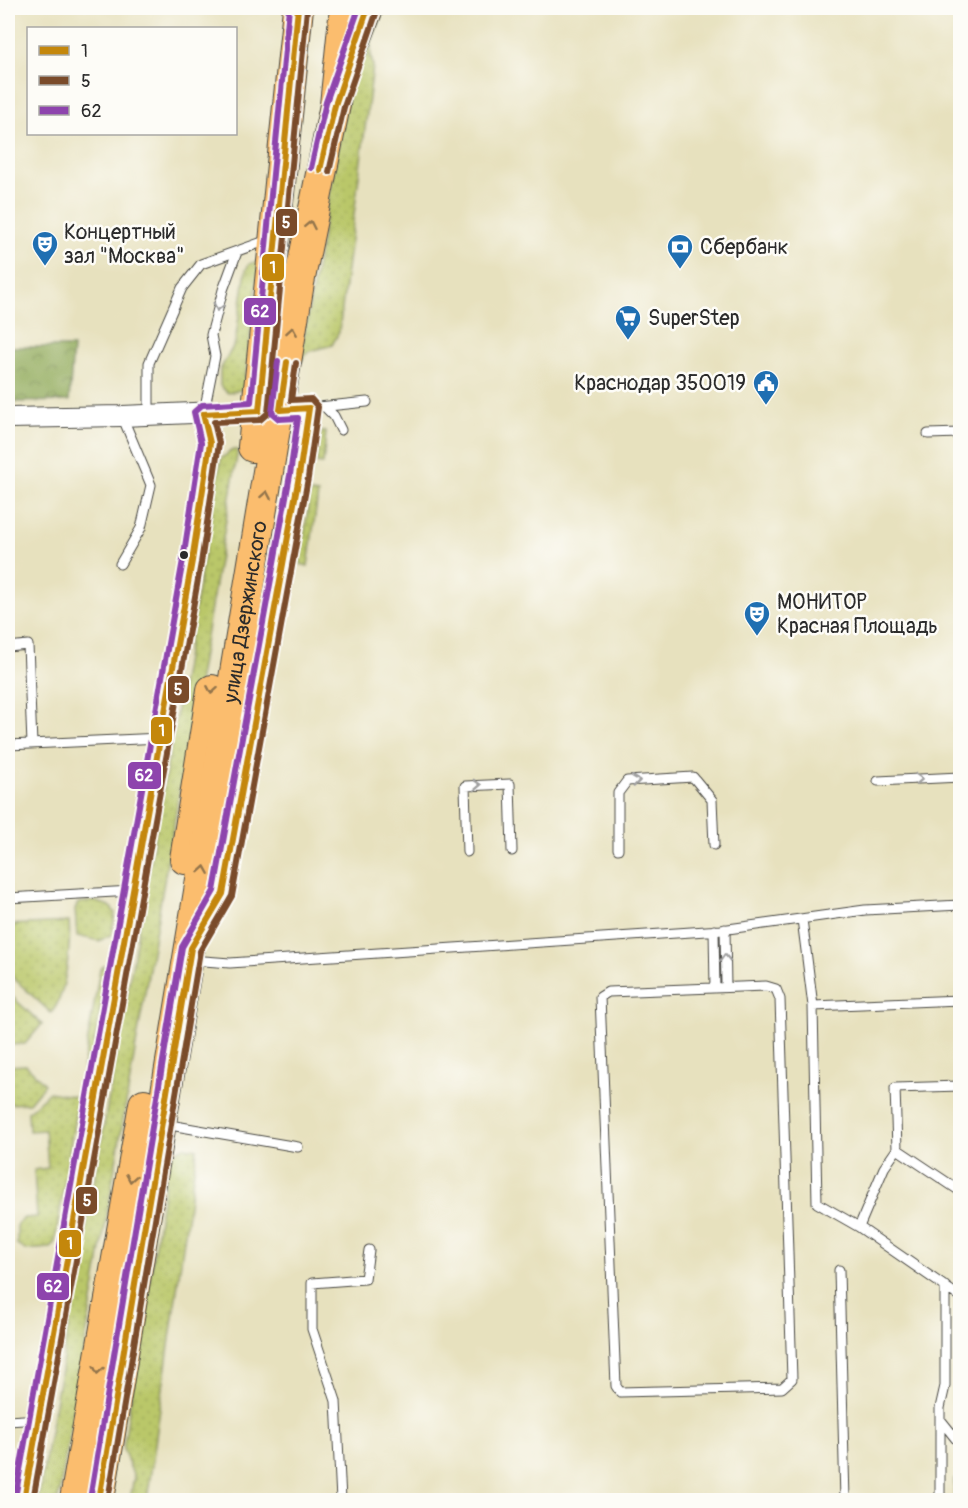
<svg xmlns="http://www.w3.org/2000/svg" width="968" height="1508" viewBox="0 0 968 1508" font-family="Pangolin,sans-serif">
<style>
.grass{fill:url(#grass-dots);stroke:#72794a;stroke-width:1.5}
.forest{fill:url(#forest-crowns);stroke:#5f6c44;stroke-width:1.5}
.park{fill:url(#park-tufts);stroke:#72794a;stroke-width:1.5}
.lines{fill:none;stroke-linecap:round;stroke-linejoin:round}
.service-casing{stroke:#474641;stroke-width:11}
.minor-casing{stroke:#474641;stroke-width:22}
.primary-casing{stroke:#474641;stroke-width:32}
.service{stroke:#fff;stroke-width:9}
.minor{stroke:#fff;stroke-width:20}
.primary{stroke:#fbbd6e;stroke-width:30}
.bus-1-casing{stroke:#fdfcf7;stroke-width:10}
.bus-2-casing{stroke:#fdfcf7;stroke-width:10}
.bus-3-casing{stroke:#fdfcf7;stroke-width:10}
.bus-1{stroke:#c4870b;stroke-width:6}
.bus-2{stroke:#7a4b2a;stroke-width:6}
.bus-3{stroke:#8e44ad;stroke-width:6}
.oneway{stroke:#93744c}
.oneway2{stroke:#a0a0a0}
.bus-dot{fill:#2b2b2b;stroke:#fdfcf7;stroke-width:2}
.labels{text-anchor:middle;stroke-width:5;stroke-linejoin:round;paint-order:stroke}
.poi-label{font-size:21px;fill:#2b2b2b;stroke:#fdfcf7;text-anchor:start}
.street-label{font-size:21px;fill:#2b2b2b;stroke:#fdfcf7}
.line-badge{stroke:#fdfcf7;stroke-width:2}
.badge-label{font-size:16px;text-anchor:middle;font-weight:bold;fill:#fff}
</style>
<defs>
<pattern id="grass-dots" width="8" height="8" patternUnits="userSpaceOnUse" patternTransform="scale(1.5)"><rect width="8" height="8" fill="#bac769"/><path d="M2 2h.1M6 6h.1" fill="none" stroke="#a0ab5b" stroke-width="1.8" stroke-linecap="round"/></pattern>
<pattern id="forest-crowns" width="20" height="18" patternUnits="userSpaceOnUse" patternTransform="scale(1.5)"><rect width="20" height="18" fill="#93ac5d"/><path d="M2 6a3 3 0 1 1 6 0M12 15a3 3 0 1 1 6 0" fill="none" stroke="#788c4d"/></pattern>
<pattern id="park-tufts" width="24" height="20" patternUnits="userSpaceOnUse" patternTransform="scale(1.5)"><rect width="24" height="20" fill="#bac769"/><path d="M3 7l-1-3M5 7V3M7 7l1-3M15 17l-1-3M17 17v-4M19 17l1-3" fill="none" stroke="#a0ab5b"/></pattern>
</defs>
<rect width="100%" height="100%" fill="#fdfcf7"/>
<filter id="ink" filterUnits="userSpaceOnUse"><feTurbulence type="fractalNoise" baseFrequency=".0167" numOctaves="2"/><feDisplacementMap in="SourceGraphic" scale="12" xChannelSelector="R" yChannelSelector="G"/><feConvolveMatrix kernelMatrix="1 2 1 2 8 2 1 2 1" color-interpolation-filters="sRGB"/></filter>
<filter id="wash" filterUnits="userSpaceOnUse"><feTurbulence type="fractalNoise" baseFrequency=".008" numOctaves="4" result="noise"/><feDisplacementMap in="SourceGraphic" scale="24" xChannelSelector="R" yChannelSelector="G"/><feGaussianBlur stdDeviation="1.35" result="paint"/><feColorMatrix in="noise" values="0 0 0 0 0 0 0 0 0 0 0 0 0 0 0 0 0 1.4 0 .05"/><feComposite in="paint" operator="in"/></filter>
<g filter="url(#wash)">
<rect width="100%" height="100%" fill="#e7e1be"/>
<path class="grass" d="M 376,8 L 383,8 C 380,31 365,38 373,66 L 339,332 L 332,345 L 307,352 L 299,365 L 354,57 Z
M 255,262 L 259,263 L 244,389 L 228,393 L 220,386 L 220,370 L 235,343 L 246,270 L 249,264 Z
M 321,432 L 326,432 L 323,464 L 316,463 Z
M 232,450 L 238,450 L 58,1500 L 38,1500 L 221,459 Z
M 310,493 L 318,494 L 308,566 L 300,564 Z
M 94,901 L 110,906 L 115,913 L 112,934 L 99,941 L 77,936 L 75,909 L 78,903 Z
M 69,922 C 71,944 66,998 51,1013 L 8,973 L 8,925 Z
M 105,965 L 107,970 L 90,1069 L 86,1073 L 83,1068 L 100,969 Z
M 8,993 L 42,1024 L 25,1044 L 8,1045 Z
M 26,1065 L 45,1084 L 29,1103 L 8,1104 L 8,1066 Z
M 49,1092 L 78,1097 L 55,1242 L 50,1248 L 25,1250 L 17,1244 L 17,1225 L 24,1218 L 37,1217 L 34,1170 L 48,1168 L 45,1130 L 29,1131 L 28,1112 Z
M 184,1147 L 197,1149 L 147,1500 L 130,1500 L 134,1477 L 123,1449 L 169,1155 Z"/>
<path class="forest" d="M 8,347 L 73,347 L 69,401 L 8,402 Z"/>
<path class="park" d="M 954,1479 L 960,1479 L 960,1500 L 954,1500 Z"/>
</g>
<g filter="url(#ink)">
<g class="lines">
<g class="service-casing">
<path id="service" d="M 325,407 L 334,416 L 341,430
M 204,412 L 215,356 L 211,335 L 223,290 L 237,252
M 149,415 L 149,363 L 182,288 L 201,264 L 268,240
M 928,434 L 960,433
M 120,564 L 141,528 L 151,485 L 122,416
M 8,647 L 28,645 L 32,744
M 8,745 L 161,738
M 878,781 L 960,777
M 618,849 L 618,793 L 627,781 L 693,777 L 712,800 L 714,845
M 467,852 L 465,786 L 510,784 L 512,851
M 223,894 L 299,476 L 309,408 L 367,402
M 8,898 L 132,891
M 802,919 L 813,1006 L 817,1203 L 859,1227 L 960,1297
M 725,929 L 726,987
M 714,930 L 715,988
M 191,960 L 230,963 L 721,930 L 865,910 L 960,905
M 766,986 L 776,989 L 780,999 L 792,1379 L 782,1388 L 620,1392 L 616,1386 L 600,997 L 608,992 Z
M 813,1006 L 960,1000
M 960,1086 L 895,1088 L 897,1149 L 960,1191
M 164,1124 L 298,1147
M 859,1227 L 884,1168 L 897,1149
M 839,1270 L 845,1500
M 940,1419 L 960,1444
M 8,1421 L 39,1419
M 341,1500 L 336,1401 L 312,1329 L 312,1283 L 365,1279 L 369,1250
M 940,1500 L 940,1408 L 945,1386 L 945,1286"/>
</g>
<g class="minor-casing">
<path id="minor" d="M 8,418 L 122,416 L 309,408
M 197,938 L 223,894
M 24,1500 L 192,561 L 210,443 L 203,414"/>
</g>
<g class="primary-casing">
<g id="primary">
<path d="M 352,50 L 368,8"/>
<path d="M 253,447 L 298,8"/>
<path d="M 185,859 L 212,690"/>
<path d="M 75,1500 L 144,1104"/>
<path id="s1" d="M 99,1500 L 299,283 L 335,105 L 345,8"/>
</g>
</g>
<use href="#service" class="service"/>
<use href="#minor" class="minor"/>
<use href="#primary" class="primary"/>
<g class="bus-1-casing">
<path id="bus-1" d="M 320,170 L 335,105 L 368,8
M 24,1500 L 192,561 L 210,443 L 203,414 L 259,411 L 298,8
M 99,1500 L 191,948 L 223,894 L 299,476 L 309,408 L 280,410 L 287,362"/>
</g>
<g class="bus-2-casing">
<path id="bus-2" d="M 329,172 L 344,107 L 377,11
M 33,1500 L 201,563 L 219,443 L 214,422 L 260,420 L 268,413 L 307,9
M 108,1500 L 200,951 L 232,896 L 308,478 L 318,407 L 311,399 L 291,400 L 296,363"/>
</g>
<g class="bus-3-casing">
<path id="bus-3" d="M 311,168 L 326,102 L 359,8
M 15,1498 L 183,560 L 201,443 L 194,412 L 202,405 L 251,402 L 289,8
M 90,1499 L 182,947 L 214,891 L 290,475 L 298,418 L 279,419 L 272,413 L 278,361"/>
</g>
<use href="#bus-1" class="bus-1"/>
<use href="#bus-2" class="bus-2"/>
<use href="#bus-3" class="bus-3"/>
</g>
<defs><path id="oneway-chevron" d="M-2-3.5L2.5 0L-2 3.5" fill="none" stroke-width="1.6" stroke-linecap="round" stroke-linejoin="round" transform="scale(1.5)"/></defs>
<g class="oneway">
<use href="#oneway-chevron" transform="translate(310 225) rotate(-79)"/>
<use href="#oneway-chevron" transform="translate(292 331) rotate(-81)"/>
<use href="#oneway-chevron" transform="translate(266 495) rotate(-80)"/>
<use href="#oneway-chevron" transform="translate(212 690) rotate(100)"/>
<use href="#oneway-chevron" transform="translate(204 870) rotate(-81)"/>
<use href="#oneway-chevron" transform="translate(131 1178) rotate(100)"/>
<use href="#oneway-chevron" transform="translate(98 1370) rotate(100)"/>
</g>
<g class="oneway2">
<use href="#oneway-chevron" transform="translate(218 307) rotate(104)"/>
<use href="#oneway-chevron" transform="translate(919 779) rotate(-2)"/>
<use href="#oneway-chevron" transform="translate(636 781) rotate(-7)"/>
<use href="#oneway-chevron" transform="translate(477 785) rotate(-2)"/>
<use href="#oneway-chevron" transform="translate(725 958) rotate(-92)"/>
</g>
</g>
<defs>
<g id="theatre-pin" transform="scale(1.35)"><path d="M0 17L-7.5 6A9.5 9.5 0 1 1 7.5 6Z" fill="#1f6fb2" stroke="#fdfcf7"/><path d="M-5-5.5Q0-4 5-5.5V0Q5 5 0 6Q-5 5-5 0ZM-3.3-2.5H-1v1.5H-3.3ZM1-2.5H3.3v1.5H1ZM-2.8 1Q0 5.5 2.8 1Z" fill="#fff"/></g>
<g id="bank-pin" transform="scale(1.35)"><path d="M0 17L-7.5 6A9.5 9.5 0 1 1 7.5 6Z" fill="#1f6fb2" stroke="#fdfcf7"/><path d="M-6-4H6V4H-6ZM0-2.3a2.3 2.3 0 1 0 0 4.6a2.3 2.3 0 1 0 0-4.6Z" fill="#fff"/></g>
<g id="supermarket-pin" transform="scale(1.35)"><path d="M0 17L-7.5 6A9.5 9.5 0 1 1 7.5 6Z" fill="#1f6fb2" stroke="#fdfcf7"/><path d="M-6-5.5h2.5l.6 2H6L4.5 2H-2.5L-4.4-4H-6ZM-1.5 3.2a1.3 1.3 0 1 0 .1 0ZM3 3.2a1.3 1.3 0 1 0 .1 0Z" fill="#fff"/></g>
<g id="civic-pin" transform="scale(1.35)"><path d="M0 17L-7.5 6A9.5 9.5 0 1 1 7.5 6Z" fill="#1f6fb2" stroke="#fdfcf7"/><path d="M-.6-6.5H3V-4.5H.6V-3L4-1V1h2V6H-6V1h2V-1L-.6-3ZM-1.2 2.5V6h2.4V2.5Z" fill="#fff"/></g>
</defs>
<g fill-rule="evenodd">
<use href="#theatre-pin" x="45" y="244"/>
<use href="#bank-pin" x="680" y="247"/>
<use href="#supermarket-pin" x="628" y="318"/>
<use href="#civic-pin" x="766" y="383"/>
<use href="#theatre-pin" x="757" y="614"/>
</g>
<circle class="bus-dot" cx="184" cy="555" r="5"/>
<g class="labels">
<g class="poi-label">
<text x="64" y="239">Концертный<tspan x="64" dy="24">зал "Москва"</tspan></text>
<text x="700" y="254">Сбербанк</text>
<text x="648" y="325">SuperStep</text>
<text x="746" y="390" text-anchor="end">Краснодар 350019</text>
<text x="777" y="609">МОНИТОР<tspan x="777" dy="24">Красная Площадь</tspan></text>
</g>
<g class="street-label">
<text dy="7" stroke="none"><textPath href="#s1" startOffset="900">улица Дзержинского</textPath></text>
</g>
</g>
<g class="line-badge">
<rect x="275" y="208" width="23" height="29" rx="6" fill="#7a4b2a"/>
<rect x="261" y="253" width="24" height="29" rx="6" fill="#c4870b"/>
<rect x="243" y="297" width="34" height="29" rx="6" fill="#8e44ad"/>
<rect x="167" y="675" width="23" height="29" rx="6" fill="#7a4b2a"/>
<rect x="150" y="716" width="23" height="29" rx="6" fill="#c4870b"/>
<rect x="127" y="761" width="35" height="29" rx="6" fill="#8e44ad"/>
<rect x="75" y="1186" width="23" height="29" rx="6" fill="#7a4b2a"/>
<rect x="58" y="1229" width="24" height="29" rx="6" fill="#c4870b"/>
<rect x="36" y="1272" width="34" height="29" rx="6" fill="#8e44ad"/>
</g>
<g class="badge-label">
<text x="286" y="228">5</text>
<text x="273" y="273">1</text>
<text x="260" y="317">62</text>
<text x="178" y="695">5</text>
<text x="162" y="736">1</text>
<text x="144" y="781">62</text>
<text x="87" y="1206">5</text>
<text x="70" y="1249">1</text>
<text x="53" y="1292">62</text>
</g>
<rect width="968" height="1508" fill="none" stroke="#fdfcf7" stroke-width="30"/>
<rect x="27" y="27" width="210" height="108" fill="#fdfcf7" stroke="#a9a8a5" stroke-width="1.5"/>
<rect x="39" y="46" width="30" height="9" fill="#c4870b" stroke="#a9a8a5" stroke-width="1.5"/>
<text x="81" y="57" font-size="18" fill="#2b2b2b">1</text>
<rect x="39" y="76" width="30" height="9" fill="#7a4b2a" stroke="#a9a8a5" stroke-width="1.5"/>
<text x="81" y="87" font-size="18" fill="#2b2b2b">5</text>
<rect x="39" y="106" width="30" height="9" fill="#8e44ad" stroke="#a9a8a5" stroke-width="1.5"/>
<text x="81" y="117" font-size="18" fill="#2b2b2b">62</text>
</svg>
